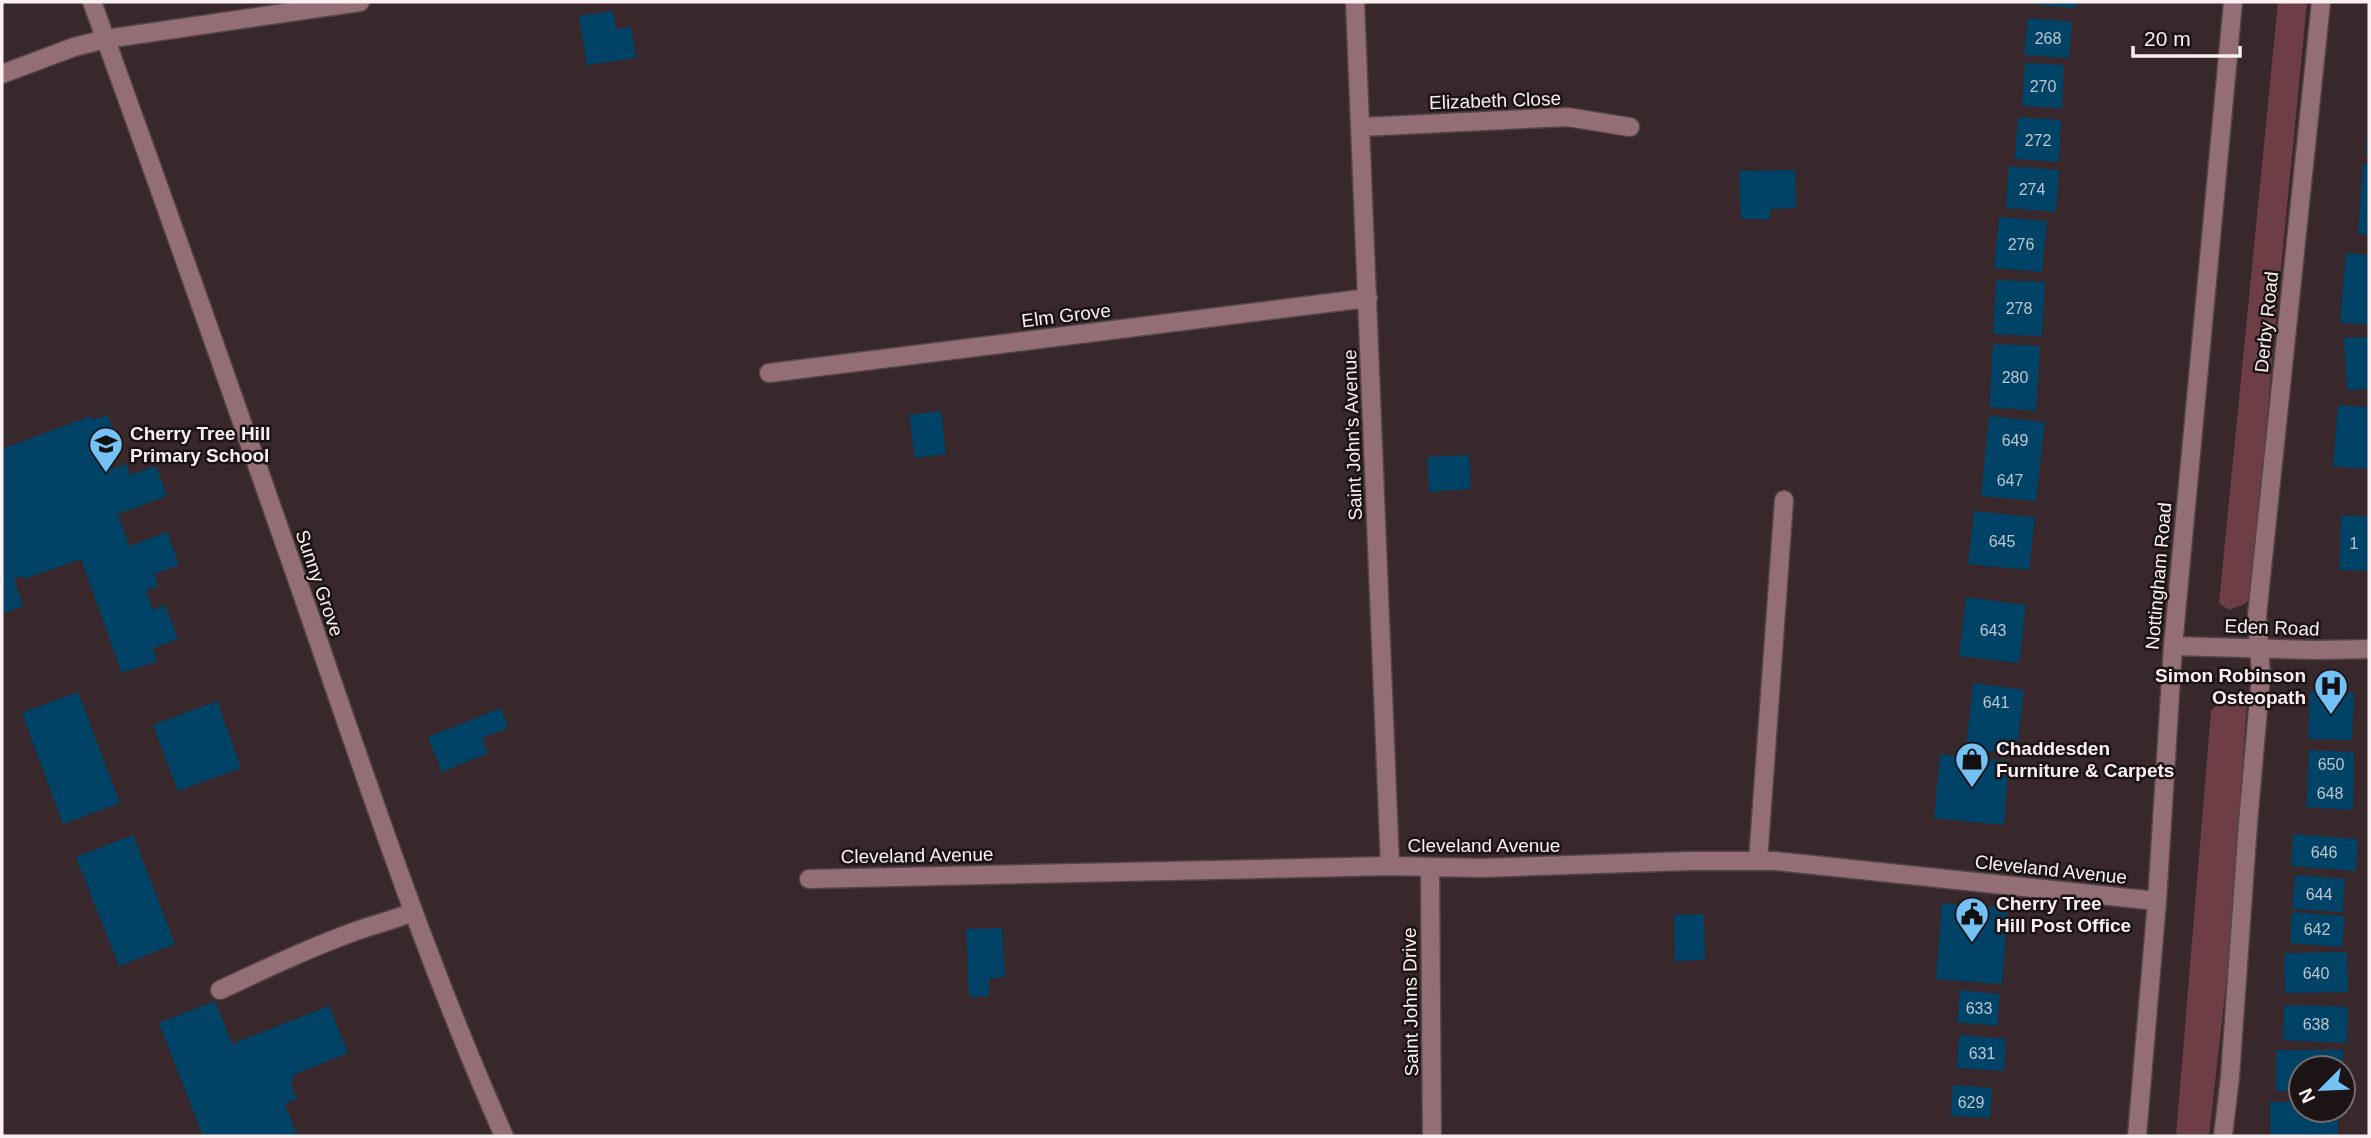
<svg xmlns="http://www.w3.org/2000/svg" width="2371" height="1138" viewBox="0 0 2371 1138" font-family="Arial,sans-serif">
<style>
.green{fill:#6d3e46}
.building{fill:#004366}
.lines{fill:none;stroke-linecap:round;stroke-linejoin:round}
.minor-casing{stroke:#534447;stroke-width:21}
.minor{stroke:#936e74;stroke-width:18}
.labels{text-anchor:middle;stroke-width:5;stroke-linejoin:round;paint-order:stroke}
.number-label{font-size:16px;fill:#bcc5ce}
.street-label{font-size:19px;fill:#fbf0f1;stroke:#1b1314}
.poi-label{font-size:19px;font-weight:bold;fill:#fbf0f1;stroke:#1b1314;text-anchor:start}
</style>
<rect width="100%" height="100%" fill="#38282b"/>
<path class="green" d="M 2278,2 L 2307,2 L 2272,359 L 2253,595 L 2245,604 L 2229,610 L 2219,603 Z
M 2247,699 L 2231,941 L 2209,1136 L 2176,1136 L 2211,711 L 2220,701 Z"/>
<path class="building" d="M 2031,2 L 2076,2 L 2075,8 L 2031,4 Z
M 613,11 L 616,29 L 631,27 L 636,58 L 587,65 L 579,16 Z
M 2028,18 L 2072,22 L 2069,58 L 2024,55 Z
M 2025,63 L 2064,65 L 2062,108 L 2022,106 Z
M 2018,117 L 2061,120 L 2059,162 L 2015,159 Z
M 2367,136 L 2369,136 L 2369,154 L 2366,154 Z
M 2363,164 L 2369,164 L 2369,235 L 2358,234 Z
M 2009,166 L 2059,170 L 2056,212 L 2006,208 Z
M 1795,170 L 1796,208 L 1770,209 L 1770,219 L 1741,219 L 1739,171 Z
M 1999,217 L 2047,221 L 2042,272 L 1994,268 Z
M 2346,253 L 2369,255 L 2369,325 L 2340,322 Z
M 1996,280 L 2045,282 L 2042,336 L 1993,334 Z
M 2369,337 L 2369,389 L 2347,390 L 2344,338 Z
M 1993,344 L 2040,346 L 2036,411 L 1989,407 Z
M 2338,405 L 2369,407 L 2369,469 L 2333,466 Z
M 941,411 L 946,454 L 915,458 L 909,415 Z
M 108,415 L 118,442 L 105,446 L 113,469 L 126,464 L 130,475 L 156,466 L 167,496 L 118,514 L 129,546 L 167,532 L 179,565 L 154,574 L 158,586 L 146,591 L 153,610 L 165,605 L 178,639 L 153,648 L 157,661 L 122,673 L 81,559 L 24,579 L 23,576 L 14,579 L 23,606 L 2,614 L 2,449 L 91,416 L 92,420 Z
M 1989,416 L 2045,422 L 2036,501 L 1981,496 Z
M 1469,455 L 1471,489 L 1429,492 L 1427,457 Z
M 1974,511 L 2035,517 L 2029,570 L 1968,564 Z
M 2341,515 L 2369,517 L 2369,571 L 2339,570 Z
M 1966,597 L 2026,605 L 2019,663 L 1959,656 Z
M 1973,683 L 2024,690 L 2016,755 L 1966,749 Z
M 2310,691 L 2354,693 L 2352,740 L 2308,739 Z
M 78,692 L 120,803 L 63,824 L 22,713 Z
M 217,701 L 241,768 L 178,791 L 153,725 Z
M 501,708 L 508,728 L 482,738 L 488,753 L 442,772 L 428,737 Z
M 2309,750 L 2354,752 L 2353,810 L 2306,807 Z
M 1940,754 L 2009,761 L 2004,825 L 1934,818 Z
M 2293,834 L 2358,839 L 2356,871 L 2291,866 Z
M 133,835 L 175,944 L 119,966 L 76,857 Z
M 2295,875 L 2345,879 L 2343,912 L 2292,909 Z
M 1942,903 L 2008,908 L 2002,984 L 1936,979 Z
M 2292,912 L 2345,916 L 2342,947 L 2290,943 Z
M 1704,914 L 1705,960 L 1675,961 L 1674,915 Z
M 1002,928 L 1005,977 L 989,978 L 989,996 L 969,997 L 966,929 Z
M 2347,952 L 2348,992 L 2285,993 L 2284,953 Z
M 1960,990 L 2000,994 L 1997,1026 L 1957,1022 Z
M 215,1001 L 232,1044 L 329,1006 L 348,1053 L 293,1075 L 294,1080 L 290,1082 L 297,1099 L 285,1104 L 297,1136 L 203,1136 L 159,1023 Z
M 2284,1005 L 2348,1007 L 2347,1043 L 2283,1040 Z
M 1959,1035 L 2006,1039 L 2004,1071 L 1957,1068 Z
M 2276,1050 L 2343,1050 L 2343,1068 L 2301,1068 L 2301,1091 L 2276,1091 Z
M 1953,1085 L 1992,1088 L 1990,1118 L 1951,1116 Z
M 2270,1102 L 2301,1102 L 2301,1110 L 2338,1110 L 2338,1136 L 2270,1136 Z"/>
<g class="lines">
<g class="minor-casing">
<path id="minor" d="M 92,2 C 165,201 235,402 305,602 C 367,782 427,963 504,1136
M 1355,2 L 1390,866
M 2,74 L 74,47 L 106,39 L 360,2
M 1362,127 L 1567,117 L 1630,127
M 769,373 L 1368,298
M 2173,646 L 2315,650 L 2369,649
M 1758,861 L 1784,500
M 1430,868 L 1432,1136
M 809,879 L 1390,866 L 1481,868 L 1689,861 L 1776,861 L 2157,901
M 220,990 C 265,969 309,948 356,931 C 375,924 394,920 413,912
M 2137,1136 L 2157,901 L 2173,646 L 2233,2
M 2223,1136 L 2230,1077 L 2248,823 L 2261,675 L 2257,616 L 2321,2"/>
</g>
<use href="#minor" class="minor"/>
</g>
<defs>
<g id="school-pin" transform="scale(1.75)"><path d="M0 17L-7.5 6A9.5 9.5 0 1 1 7.5 6Z" fill="#73c1f5" stroke="#1b1314"/><path d="M0-5L7-2L0 1L-7-2ZM-4 1L0 2.5L4 1V4Q0 6-4 4Z" fill="#111"/></g>
<g id="hospital-pin" transform="scale(1.75)"><path d="M0 17L-7.5 6A9.5 9.5 0 1 1 7.5 6Z" fill="#73c1f5" stroke="#1b1314"/><path d="M-5-5h3v3.5h4V-5h3V5h-3V1.5h-4V5h-3Z" fill="#111"/></g>
<g id="shop-pin" transform="scale(1.75)"><path d="M0 17L-7.5 6A9.5 9.5 0 1 1 7.5 6Z" fill="#73c1f5" stroke="#1b1314"/><path d="M-5-2.5h2.3a2.7 3.5 0 0 1 5.4 0H5L5.5 6h-11ZM-1.5-2.5h3a1.5 2.3 0 0 0-3 0Z" fill="#111"/></g>
<g id="civic-pin" transform="scale(1.75)"><path d="M0 17L-7.5 6A9.5 9.5 0 1 1 7.5 6Z" fill="#73c1f5" stroke="#1b1314"/><path d="M-.6-6.5H3V-4.5H.6V-3L4-1V1h2V6H-6V1h2V-1L-.6-3ZM-1.2 2.5V6h2.4V2.5Z" fill="#111"/></g>
</defs>
<g fill-rule="evenodd">
<use href="#school-pin" x="106" y="444"/>
<use href="#hospital-pin" x="2331" y="686"/>
<use href="#shop-pin" x="1972" y="759"/>
<use href="#civic-pin" x="1972" y="914"/>
</g>
<g class="labels">
<g class="number-label">
<text x="2048" y="44">268</text>
<text x="2043" y="92">270</text>
<text x="2038" y="146">272</text>
<text x="2032" y="195">274</text>
<text x="2021" y="250">276</text>
<text x="2019" y="314">278</text>
<text x="2015" y="383">280</text>
<text x="2015" y="446">649</text>
<text x="2010" y="486">647</text>
<text x="2002" y="547">645</text>
<text x="2354" y="549">1</text>
<text x="1993" y="636">643</text>
<text x="1996" y="708">641</text>
<text x="2331" y="770">650</text>
<text x="2330" y="799">648</text>
<text x="2324" y="858">646</text>
<text x="2319" y="900">644</text>
<text x="2317" y="935">642</text>
<text x="2316" y="979">640</text>
<text x="1979" y="1014">633</text>
<text x="2316" y="1030">638</text>
<text x="1982" y="1059">631</text>
<text x="1971" y="1108">629</text>
</g>
<g class="street-label">
<text transform="translate(1495 100) rotate(-2)" y="7">Elizabeth Close</text>
<text transform="translate(1066 315) rotate(-7)" y="7">Elm Grove</text>
<text transform="translate(2266 322) rotate(-84)" y="7">Derby Road</text>
<text transform="translate(1352 435) rotate(-92)" y="7">Saint John's Avenue</text>
<text transform="translate(2158 576) rotate(-85)" y="7">Nottingham Road</text>
<text transform="translate(320 583) rotate(71)" y="7">Sunny Grove</text>
<text transform="translate(2272 627) rotate(2)" y="7">Eden Road</text>
<text x="1484" y="852">Cleveland Avenue</text>
<text transform="translate(917 855) rotate(-1)" y="7">Cleveland Avenue</text>
<text transform="translate(2051 869) rotate(6)" y="7">Cleveland Avenue</text>
<text transform="translate(1410 1002) rotate(-91)" y="7">Saint Johns Drive</text>
</g>
<g class="poi-label">
<text x="130" y="440">Cherry Tree Hill<tspan x="130" dy="22">Primary School</tspan></text>
<text x="2306" y="682" text-anchor="end">Simon Robinson<tspan x="2306" dy="22">Osteopath</tspan></text>
<text x="1996" y="755">Chaddesden<tspan x="1996" dy="22">Furniture &amp; Carpets</tspan></text>
<text x="1996" y="910">Cherry Tree<tspan x="1996" dy="22">Hill Post Office</tspan></text>
</g>
</g>
<rect width="2371" height="1138" fill="none" stroke="#fbf0f1" stroke-width="7"/>
<g transform="translate(2322 1089) rotate(246)"><circle r="33" fill="#1b1314" stroke="#756b6c" stroke-width="2"/>
<path d="M0-5L12 26L0 18L-12 26Z" fill="#73c1f5"/>
<text y="-10" font-size="19" font-weight="bold" text-anchor="middle" fill="#fbf0f1">N</text>
</g>
<path d="M2133 46v10h107v-10" fill="none" stroke="#fbf0f1" stroke-width="3.5"/>
<text x="2144" y="46" font-size="21" fill="#fbf0f1" stroke="#1b1314" stroke-width="5" paint-order="stroke">20 m</text>
</svg>
